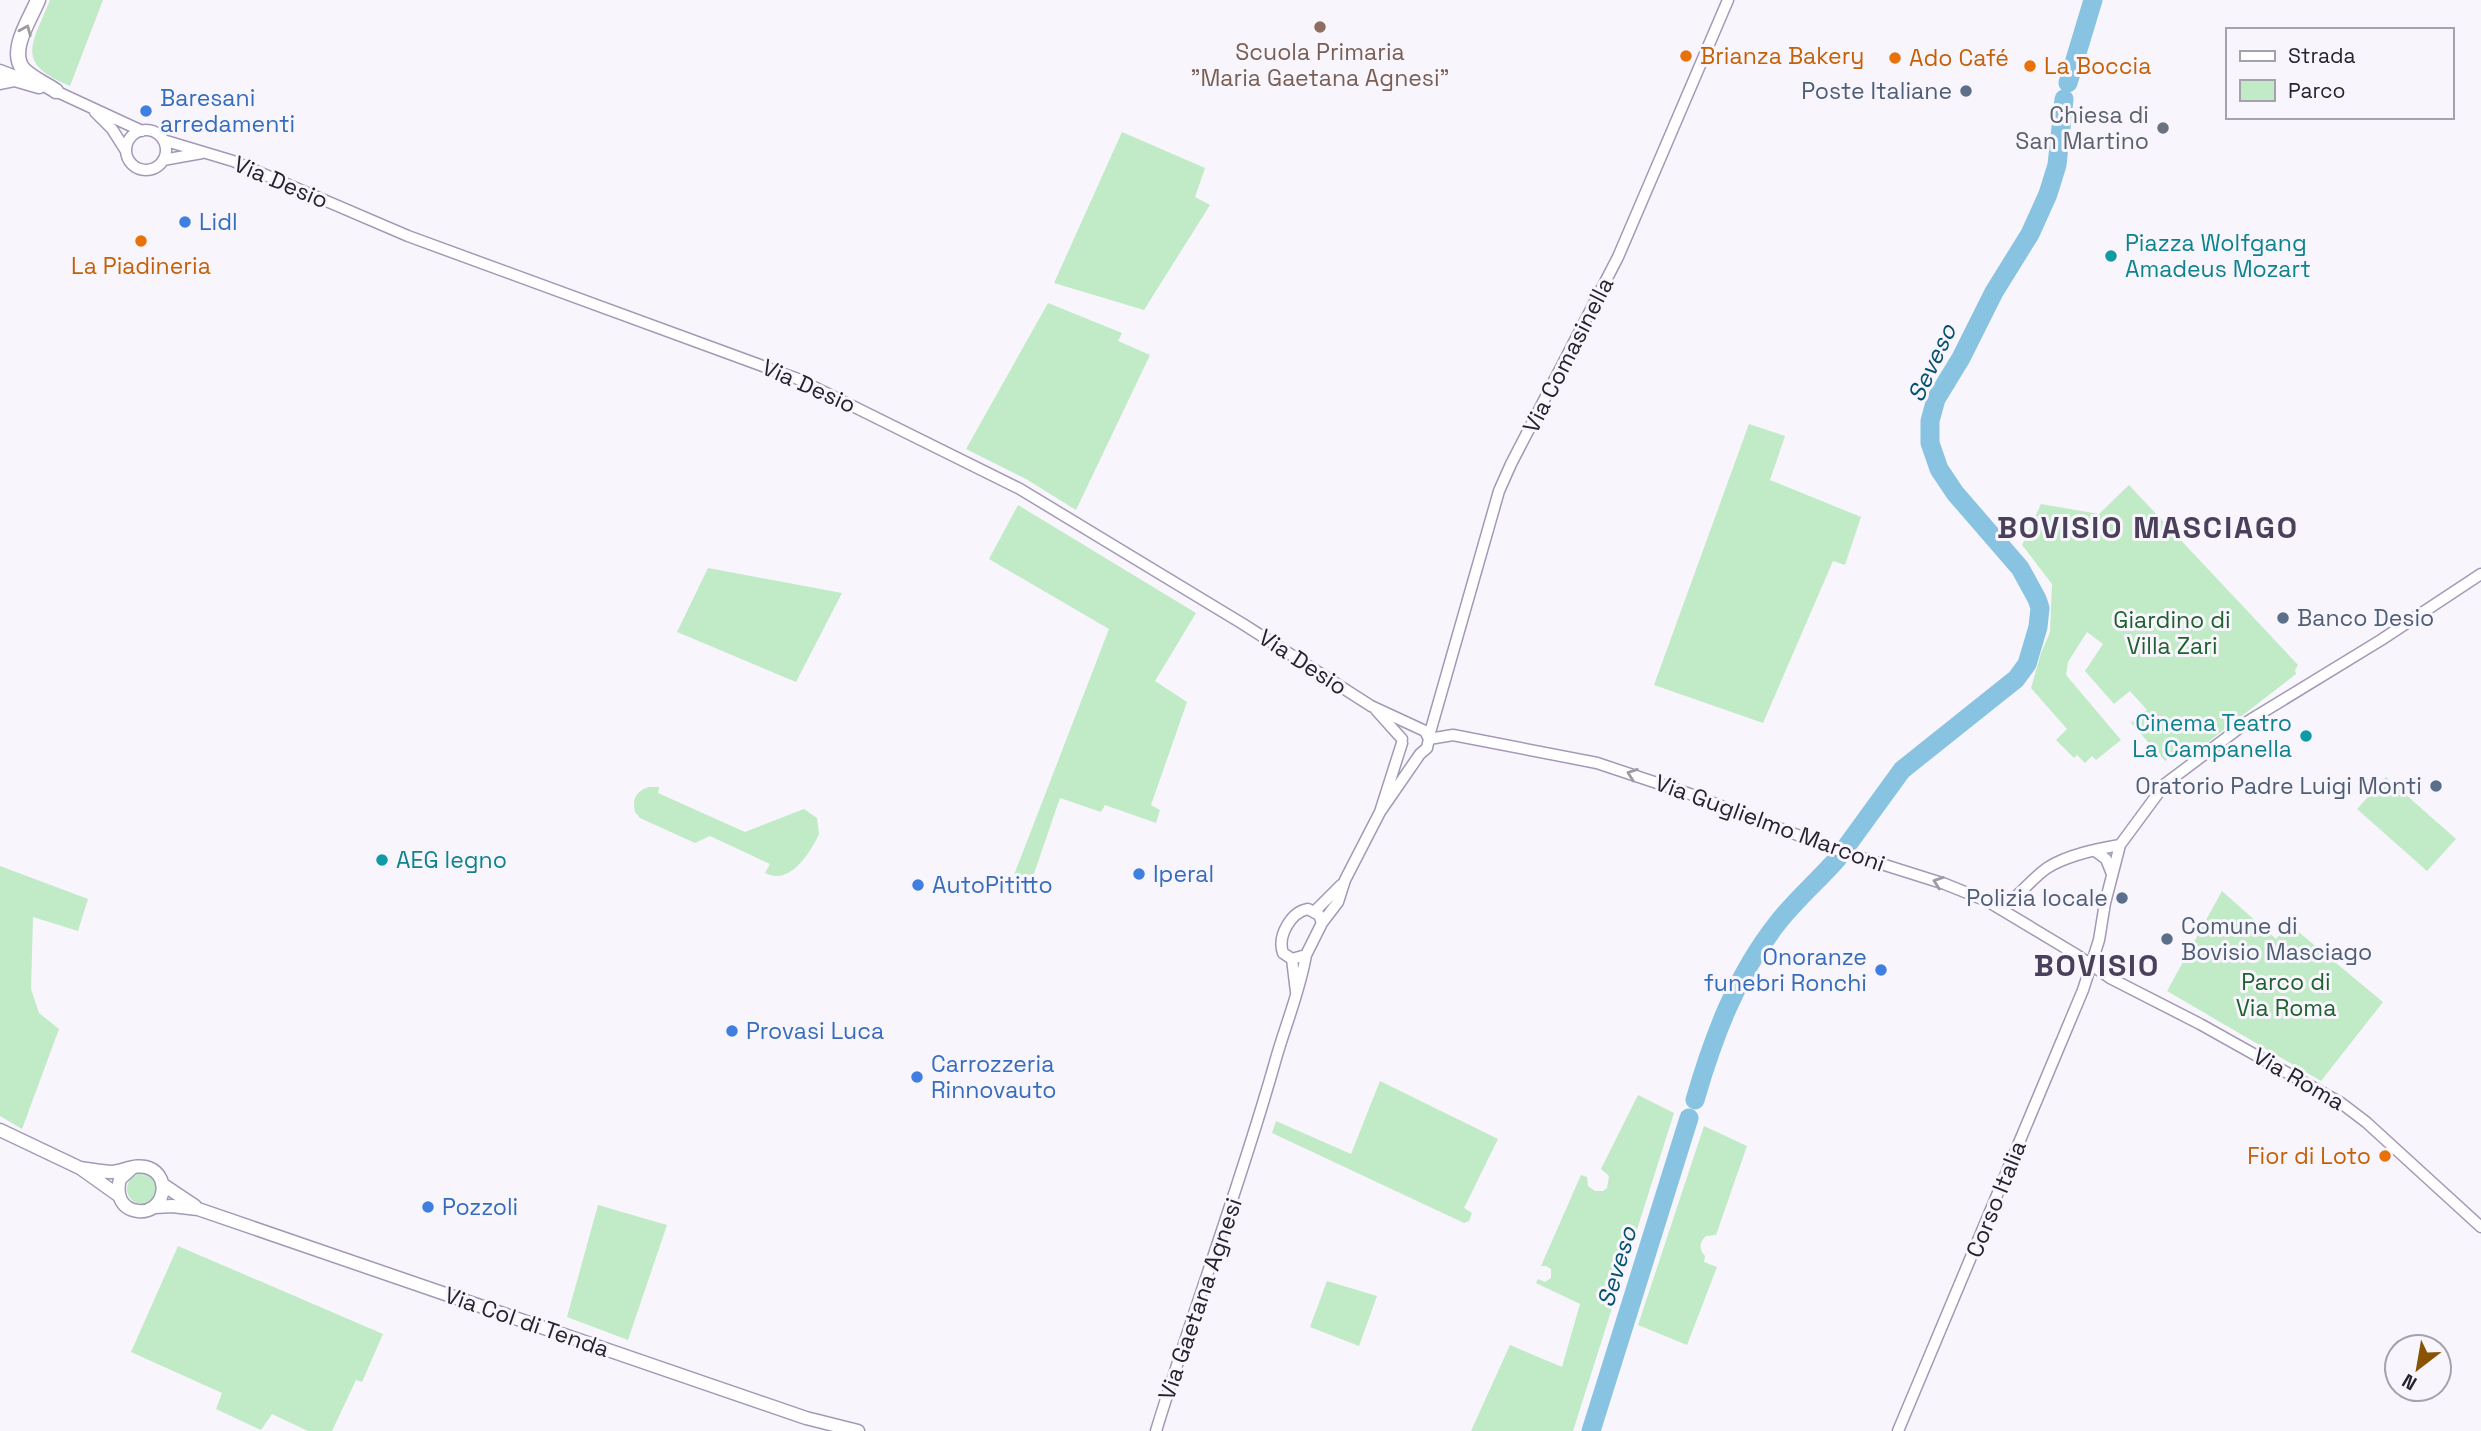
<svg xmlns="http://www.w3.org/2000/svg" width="2481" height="1431" viewBox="0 0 2481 1431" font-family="'Space Grotesk',sans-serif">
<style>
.green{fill:#c1eac6}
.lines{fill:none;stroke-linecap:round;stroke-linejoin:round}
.river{stroke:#89c3e2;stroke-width:19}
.tertiary-casing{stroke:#a399b7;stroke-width:13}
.secondary-casing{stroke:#a399b7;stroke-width:15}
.trunk-casing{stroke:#a399b7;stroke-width:17}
.tertiary{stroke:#fff;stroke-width:10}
.secondary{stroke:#fff;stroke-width:12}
.trunk{stroke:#fff;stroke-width:14}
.oneway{stroke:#9e9ca1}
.education-dot{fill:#8d6e63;stroke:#f8f6fc;stroke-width:2.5}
.food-dot{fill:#e8710a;stroke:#f8f6fc;stroke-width:2.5}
.service-dot{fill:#5c6f8a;stroke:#f8f6fc;stroke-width:2.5}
.shop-dot{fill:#3f7fe0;stroke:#f8f6fc;stroke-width:2.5}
.worship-dot{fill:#6b7280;stroke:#f8f6fc;stroke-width:2.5}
.culture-dot{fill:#0f9aa8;stroke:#f8f6fc;stroke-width:2.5}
.labels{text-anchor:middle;stroke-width:6;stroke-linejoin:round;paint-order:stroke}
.education-label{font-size:23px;fill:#785e54;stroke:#f8f6fc}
.food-label{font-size:23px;fill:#c56008;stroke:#f8f6fc;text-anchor:start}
.service-label{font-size:23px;fill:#4e5e75;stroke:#f8f6fc;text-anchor:end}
.shop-label{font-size:23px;fill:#366cbe;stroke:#f8f6fc;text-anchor:start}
.worship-label{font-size:23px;fill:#5b616d;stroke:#f8f6fc;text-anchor:end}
.street-label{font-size:23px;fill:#27232e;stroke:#f8f6fc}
.culture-label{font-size:23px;fill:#0d838f;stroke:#f8f6fc;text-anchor:start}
.park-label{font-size:23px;fill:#1f602e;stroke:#f8f6fc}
.water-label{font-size:24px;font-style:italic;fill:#045170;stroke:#f8f6fc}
.district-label{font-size:30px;font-weight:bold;letter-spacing:2px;fill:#4a405b;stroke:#f8f6fc}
</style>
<rect width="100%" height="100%" fill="#f8f6fc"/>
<path class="green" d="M 50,0 L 103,0 L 70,86 C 14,63 32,45 50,0 Z
M 1122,132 L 1205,168 L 1195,197 L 1210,205 L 1144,310 L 1054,283 Z
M 1048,303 L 1122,333 L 1118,341 L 1150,355 L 1076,510 L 1026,479 L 966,449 Z
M 1749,424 L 1785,436 L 1770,480 L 1861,517 L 1845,565 L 1833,561 L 1763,723 L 1654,685 Z
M 2129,485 L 2298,665 L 2295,670 L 2296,674 L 2199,749 L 2191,742 L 2165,761 L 2131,723 L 2147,710 L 2130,691 L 2114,704 L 2085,671 L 2103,644 L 2087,632 L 2068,662 L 2066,675 L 2121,740 L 2096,760 L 2092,756 L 2085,763 L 2077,755 L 2074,758 L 2056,740 L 2067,729 L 2031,688 L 2041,653 L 2050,632 L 2052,584 L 2022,545 L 2041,504 L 2099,514 Z
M 1018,505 L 1196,613 L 1155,681 L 1187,702 L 1151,805 L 1160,810 L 1156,823 L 1105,805 L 1101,812 L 1060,798 L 1029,888 L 1012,880 L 1109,629 L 989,559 Z
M 708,568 L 842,593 L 796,682 L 677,632 Z
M 2386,777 L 2456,839 L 2427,871 L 2357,809 Z
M 649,787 L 659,787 L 658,793 L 745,832 L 804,809 L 817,818 L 819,834 C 810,853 790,886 765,873 L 770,864 L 710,836 L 695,843 L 640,818 L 635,812 C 632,799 636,791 649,787 Z
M 0,866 L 88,899 L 78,931 L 33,917 L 31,989 L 39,1013 L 59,1029 L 22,1129 L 0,1116 Z
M 2222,891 L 2276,939 L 2289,924 L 2383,1002 L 2321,1081 L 2167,991 Z
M 1380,1081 L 1498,1139 L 1464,1208 L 1472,1213 L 1469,1221 L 1464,1223 L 1272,1133 L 1276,1121 L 1351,1154 Z
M 1638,1095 L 1674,1113 L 1573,1431 L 1471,1431 L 1510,1345 L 1562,1367 L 1580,1304 L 1536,1283 L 1538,1279 L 1545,1282 L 1551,1278 L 1551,1269 L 1546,1266 L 1541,1266 L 1581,1175 L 1587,1177 L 1588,1186 L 1595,1191 L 1603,1191 L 1607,1188 L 1609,1176 L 1601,1169 Z
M 1704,1126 L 1747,1146 L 1716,1235 L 1706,1236 C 1699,1242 1699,1250 1705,1256 L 1704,1262 L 1717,1267 L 1687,1345 L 1638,1325 Z
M127 1189a15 15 0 1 1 30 0a15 15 0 1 1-30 0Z
M 598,1205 L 667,1225 L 628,1340 L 567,1317 Z
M 178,1246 L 383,1334 L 362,1382 L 356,1380 L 332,1431 L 308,1431 L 272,1414 L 261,1430 L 216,1409 L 222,1393 L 131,1352 Z
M 1327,1281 L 1377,1296 L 1359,1346 L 1310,1327 Z"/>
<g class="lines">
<path class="river" d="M 2068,83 L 2093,0
M 1846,847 L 1902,770 L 2016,679 L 2027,664 L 2038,627 L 2040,608 L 2037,599 L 2020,568 L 1955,493 L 1939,469 L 1930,443 L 1930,421 L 1936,399 L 1961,358 L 1994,292 L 2030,234 L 2048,194 L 2057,165 L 2064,99
M 1695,1100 C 1713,1038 1736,976 1776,925 C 1794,901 1818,881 1838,858
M 1591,1431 L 1689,1118"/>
<g class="tertiary-casing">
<path id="tertiary" d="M 0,70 L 21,78
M 49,88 L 142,131
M 95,112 L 112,129 L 126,151
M126 150a20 20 0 1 1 40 0a20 20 0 1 1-40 0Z
M 163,140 L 233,161 L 408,236 L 798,379 L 1020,489 L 1243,624 L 1371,706 L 1425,731 L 1429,739 L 1427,748 L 1420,754 L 1380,812
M 163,160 L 202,153
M 1376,710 L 1402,739
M 1429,736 L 1499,491 L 1511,464 L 1618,257 L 1728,0
M 1429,739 L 1453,735 L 1597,763 L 1690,794 L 1834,849 L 1945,884 L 1987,901 L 2077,955 L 2110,978 L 2200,1024 L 2341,1103 L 2366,1122 L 2481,1227
M 2095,851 L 2106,859 L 2112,874
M 2001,908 C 2019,897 2030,880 2047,868 C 2067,855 2097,849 2120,845
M 1308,909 L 1319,915 L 1322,923 L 1306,955 L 1292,959 L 1283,953 C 1277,936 1291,912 1308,909 Z
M 1315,911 L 1341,885
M 1322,923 L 1338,902 L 1345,880 L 1380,812 L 1402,743
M 1292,959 L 1296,992
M 1156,1431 C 1194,1307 1240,1186 1275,1062 C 1285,1026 1300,991 1306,955
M 1898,1431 L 2083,990 L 2099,940 L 2105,903 L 2120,845 L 2165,784 L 2250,720 L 2381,640 L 2481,574"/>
</g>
<g class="secondary-casing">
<path id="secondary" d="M 0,1130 L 80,1168 L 118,1195
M 80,1168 C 90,1169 102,1172 112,1172 C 124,1171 137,1163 149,1168 C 173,1178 163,1214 138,1211 C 120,1209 116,1193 120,1179 L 132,1168
M 162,1184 L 195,1206
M 155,1207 L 172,1206 L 198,1209 L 806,1418 L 858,1431"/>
</g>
<g class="trunk-casing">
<path id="trunk" d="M 38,0 C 31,18 8,50 23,69 C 31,78 46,84 56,91
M 0,82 L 15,79 L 39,86"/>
</g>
<use href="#tertiary" class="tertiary"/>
<use href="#secondary" class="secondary"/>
<use href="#trunk" class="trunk"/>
</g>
<defs><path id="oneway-chevron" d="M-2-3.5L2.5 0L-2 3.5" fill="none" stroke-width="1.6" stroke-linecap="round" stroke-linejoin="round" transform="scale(1.75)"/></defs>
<g class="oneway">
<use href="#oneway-chevron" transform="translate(26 30) rotate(-67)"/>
<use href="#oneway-chevron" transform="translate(1632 774) rotate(-161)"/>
<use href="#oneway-chevron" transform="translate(1938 882) rotate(-161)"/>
</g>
<circle class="education-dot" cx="1320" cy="27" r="7"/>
<g class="food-dot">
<circle cx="1686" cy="56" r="7"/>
<circle cx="1895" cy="58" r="7"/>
<circle cx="2030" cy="66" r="7"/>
<circle cx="141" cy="241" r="7"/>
<circle cx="2385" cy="1156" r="7"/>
</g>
<g class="service-dot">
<circle cx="1966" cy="91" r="7"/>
<circle cx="2283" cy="618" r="7"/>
<circle cx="2436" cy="786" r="7"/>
<circle cx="2122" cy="898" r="7"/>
<circle cx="2167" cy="939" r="7"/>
</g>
<g class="shop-dot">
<circle cx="146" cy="111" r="7"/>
<circle cx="185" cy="222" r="7"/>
<circle cx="1139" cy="874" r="7"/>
<circle cx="918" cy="885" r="7"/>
<circle cx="1881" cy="970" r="7"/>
<circle cx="732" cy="1031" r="7"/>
<circle cx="917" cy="1077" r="7"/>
<circle cx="428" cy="1207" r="7"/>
</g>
<circle class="worship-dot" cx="2163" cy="128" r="7"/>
<g class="culture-dot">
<circle cx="2111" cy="256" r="7"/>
<circle cx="2306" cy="736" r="7"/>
<circle cx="382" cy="860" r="7"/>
</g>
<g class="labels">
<g class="education-label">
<text x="1320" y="60">Scuola Primaria<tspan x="1320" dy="26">"Maria Gaetana Agnesi"</tspan></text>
</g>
<g class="food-label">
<text x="1700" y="64">Brianza Bakery</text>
<text x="1909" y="66">Ado Café</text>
<text x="2044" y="74">La Boccia</text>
<text x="141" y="274" text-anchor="middle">La Piadineria</text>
<text x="2371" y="1164" text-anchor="end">Fior di Loto</text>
</g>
<g class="service-label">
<text x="1952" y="99">Poste Italiane</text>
<text x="2297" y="626" text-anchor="start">Banco Desio</text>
<text x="2422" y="794">Oratorio Padre Luigi Monti</text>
<text x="2108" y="906">Polizia locale</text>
<text x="2181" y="934" text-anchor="start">Comune di<tspan x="2181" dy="26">Bovisio Masciago</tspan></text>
</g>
<g class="shop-label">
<text x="160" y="106">Baresani<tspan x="160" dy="26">arredamenti</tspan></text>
<text x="199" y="230">Lidl</text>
<text x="1153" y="882">Iperal</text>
<text x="932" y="893">AutoPititto</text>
<text x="1867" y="965" text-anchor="end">Onoranze<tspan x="1867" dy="26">funebri Ronchi</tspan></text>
<text x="746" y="1039">Provasi Luca</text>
<text x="931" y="1072">Carrozzeria<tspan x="931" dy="26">Rinnovauto</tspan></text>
<text x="442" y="1215">Pozzoli</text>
</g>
<g class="worship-label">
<text x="2149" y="123">Chiesa di<tspan x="2149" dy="26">San Martino</tspan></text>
</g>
<g class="street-label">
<text transform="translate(281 182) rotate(23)" y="8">Via Desio</text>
<text transform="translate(1568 355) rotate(-63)" y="8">Via Comasinella</text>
<text transform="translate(809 386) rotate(24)" y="8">Via Desio</text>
<text transform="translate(1303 662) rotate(33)" y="8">Via Desio</text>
<text transform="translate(1770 823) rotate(20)" y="8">Via Guglielmo Marconi</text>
<text transform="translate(2299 1079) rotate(30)" y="8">Via Roma</text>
<text transform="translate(1996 1199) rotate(-68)" y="8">Corso Italia</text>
<text transform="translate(1200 1299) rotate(-71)" y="8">Via Gaetana Agnesi</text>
<text transform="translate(527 1322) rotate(19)" y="8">Via Col di Tenda</text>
</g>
<g class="culture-label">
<text x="2125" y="251">Piazza Wolfgang<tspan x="2125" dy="26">Amadeus Mozart</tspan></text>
<text x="2292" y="731" text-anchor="end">Cinema Teatro<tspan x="2292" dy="26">La Campanella</tspan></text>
<text x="396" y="868">AEG legno</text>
</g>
<g class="park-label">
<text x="2172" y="628">Giardino di<tspan x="2172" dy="26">Villa Zari</tspan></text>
<text x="2286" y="990">Parco di<tspan x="2286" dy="26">Via Roma</tspan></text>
</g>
<g class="water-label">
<text transform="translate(1932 363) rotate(-65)" y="8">Seveso</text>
<text transform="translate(1617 1267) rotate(-73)" y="8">Seveso</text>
</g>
<g class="district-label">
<text x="2148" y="538">BOVISIO MASCIAGO</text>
<text x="2097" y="976">BOVISIO</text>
</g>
</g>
<rect x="2226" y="28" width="228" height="91" fill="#f8f6fc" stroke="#a4a2aa" stroke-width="2"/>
<rect x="2240" y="51" width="35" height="10" fill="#ffffff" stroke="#a4a2aa" stroke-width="2"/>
<text x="2288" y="63" font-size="21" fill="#27232e">Strada</text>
<rect x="2240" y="80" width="35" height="21" fill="#c1eac6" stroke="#a4a2aa" stroke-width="2"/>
<text x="2288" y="98" font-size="21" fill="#27232e">Parco</text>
<g transform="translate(2418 1368) rotate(211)"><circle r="33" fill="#f8f6fc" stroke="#a4a2aa" stroke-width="2"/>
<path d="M0-5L12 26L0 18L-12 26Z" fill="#895302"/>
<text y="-10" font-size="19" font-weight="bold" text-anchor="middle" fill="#27232e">N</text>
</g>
</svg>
